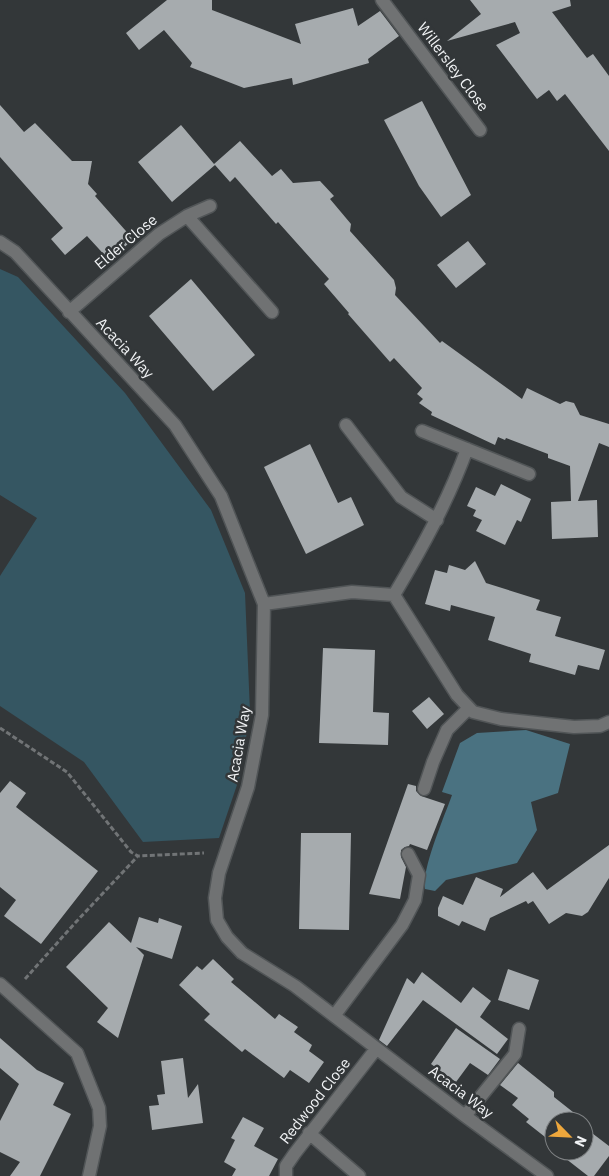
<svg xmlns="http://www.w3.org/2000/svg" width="609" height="1176" viewBox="0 0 609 1176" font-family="'IBM Plex Sans',sans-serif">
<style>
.green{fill:#355662}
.forest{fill:#4a7281}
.building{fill:#a6abae}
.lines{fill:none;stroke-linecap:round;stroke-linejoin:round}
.minor-casing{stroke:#515557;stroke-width:15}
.path{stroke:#717476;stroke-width:3;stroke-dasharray:5 2.5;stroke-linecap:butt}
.minor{stroke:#707273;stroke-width:12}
.labels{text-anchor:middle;stroke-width:5;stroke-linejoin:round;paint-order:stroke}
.street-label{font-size:15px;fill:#f1f3f5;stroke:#333739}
</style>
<rect width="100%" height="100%" fill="#333739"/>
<path class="green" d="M 0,269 L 18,277 L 125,393 L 211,510 L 245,593 L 250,712 L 240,776 L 219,838 L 143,842 L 84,762 L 0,706 L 0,576 L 37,518 L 0,495 Z"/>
<path class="forest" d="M 526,730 L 570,744 L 558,793 L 531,802 L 537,830 L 517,863 L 446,880 L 435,891 L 425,889 C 421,870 445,815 452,795 L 442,792 L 460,743 L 477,733 Z"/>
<path class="building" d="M 167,0 L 212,0 L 212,10 L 301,44 L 295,24 L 353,8 L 358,26 L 380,11 L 399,36 L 368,59 L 369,63 L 293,85 L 292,78 L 244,88 L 190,67 L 192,63 L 164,30 L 139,50 L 126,33 Z
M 470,0 L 570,0 L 571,6 L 552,12 L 587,58 L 593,54 L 609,76 L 609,151 L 565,94 L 557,101 L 549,90 L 537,99 L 496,45 L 520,33 L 515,22 L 447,41 L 481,14 Z
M 422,101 L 471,195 L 441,217 L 419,186 L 384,120 Z
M 0,105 L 24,132 L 35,123 L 72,161 L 92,161 L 88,184 L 97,194 L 95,196 L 133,239 L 110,261 L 87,236 L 65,255 L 51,239 L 63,228 L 0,157 Z
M 181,125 L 214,164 L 240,141 L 272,176 L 281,169 L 293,183 L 320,181 L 334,196 L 330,199 L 351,224 L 350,231 L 394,280 L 396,288 L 395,295 L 440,343 L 442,341 L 522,399 L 527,388 L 560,404 L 566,401 L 574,403 L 580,415 L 609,424 L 609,447 L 599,443 L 578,501 L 597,500 L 598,537 L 552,539 L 551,502 L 571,501 L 570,466 L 548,458 L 548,454 L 506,438 L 505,440 L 498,437 L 495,445 L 431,415 L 432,412 L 419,403 L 423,399 L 417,394 L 422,388 L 394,358 L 390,362 L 348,314 L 349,313 L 324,284 L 329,279 L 278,222 L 276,224 L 235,177 L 230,182 L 215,165 L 172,202 L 138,162 Z
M 468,241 L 486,264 L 456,288 L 437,265 Z
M 191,279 L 255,355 L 213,391 L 149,316 Z
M 310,444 L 338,503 L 351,497 L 364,525 L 306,554 L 264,467 Z
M 501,484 L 531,499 L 521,522 L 517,520 L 505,545 L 476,531 L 482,520 L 473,516 L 476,510 L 467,506 L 476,487 L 495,496 Z
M 475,561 L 486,583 L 540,600 L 536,610 L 561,617 L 555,636 L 605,650 L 599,670 L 578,665 L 575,675 L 529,662 L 531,654 L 488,640 L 495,617 L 451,605 L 450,611 L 425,604 L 435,570 L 447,573 L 449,565 L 465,570 Z
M 323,648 L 375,650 L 373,712 L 389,713 L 388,745 L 319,743 Z
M 429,697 L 444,714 L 427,729 L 412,711 Z
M 10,781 L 26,793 L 16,807 L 98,871 L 41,944 L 4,916 L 16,900 L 0,887 L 0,793 Z
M 408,784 L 416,786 L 416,791 L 421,796 L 445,804 L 427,850 L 410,844 L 409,846 L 405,847 L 401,850 L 401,857 L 406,867 L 400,899 L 369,894 Z
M 301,833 L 351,833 L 349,930 L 299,929 Z
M 609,845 L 609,878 L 588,912 L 582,916 L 566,913 L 549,924 L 533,901 L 528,904 L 526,901 L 490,918 L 485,931 L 462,921 L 459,926 L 438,916 L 438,908 L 443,896 L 463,905 L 476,877 L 503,889 L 500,897 L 533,872 L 547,890 Z
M 139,917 L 158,923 L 159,918 L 182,926 L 172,959 L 136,947 L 144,955 L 118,1038 L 97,1022 L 108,1008 L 66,967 L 109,922 L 131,943 Z
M 213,959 L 234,979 L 231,982 L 275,1019 L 279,1014 L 298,1027 L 294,1032 L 312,1045 L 309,1051 L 324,1062 L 309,1083 L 290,1070 L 284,1078 L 245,1049 L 242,1052 L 204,1020 L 210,1014 L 179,985 L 197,966 L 202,970 Z
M 508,969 L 539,980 L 529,1010 L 498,1000 Z
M 422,972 L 461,1003 L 473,987 L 491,1001 L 480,1017 L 508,1039 L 497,1054 L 423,1000 L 387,1046 L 379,1040 L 407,978 L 414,984 Z
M 456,1028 L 500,1059 L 488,1075 L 470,1063 L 456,1082 L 431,1064 Z
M 0,1038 L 37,1070 L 64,1083 L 53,1105 L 71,1114 L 40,1176 L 10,1176 L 20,1162 L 0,1152 L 0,1121 L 19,1084 L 0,1068 Z
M 183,1058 L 188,1098 L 198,1084 L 203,1123 L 152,1130 L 149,1106 L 159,1105 L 157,1095 L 165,1094 L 161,1061 Z
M 518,1063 L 554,1092 L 554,1097 L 583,1120 L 554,1121 L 554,1144 L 526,1122 L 529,1119 L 512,1105 L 518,1098 L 500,1085 Z
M 243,1117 L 264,1128 L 254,1146 L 278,1159 L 269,1176 L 232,1176 L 236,1169 L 224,1162 L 235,1140 L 231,1138 Z
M 584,1127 L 609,1146 L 609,1156 L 594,1176 L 588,1176 L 556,1151 L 584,1151 Z"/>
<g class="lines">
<g class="minor-casing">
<path id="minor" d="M 382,0 L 480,130
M 187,216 L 272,312
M 0,242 L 15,252 L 175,425 L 221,496 L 264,604 L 262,715 L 248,787 L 219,873 L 215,898 L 217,920 L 227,937 L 242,953 L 295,986 L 465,1116 L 547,1176
M 69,312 L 159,234 L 187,216 L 210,206
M 346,425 L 401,497 L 437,520
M 422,431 L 529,474
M 394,595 C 422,548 448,501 467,449
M 264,604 L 352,592 L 394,595 L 457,695 L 473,712 L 501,719 L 574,727 L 600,726 L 609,722
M 424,789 L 433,762 L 447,730 L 469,708
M 0,984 L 77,1053 L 99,1108 L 100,1126 L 89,1176
M 334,1016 L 402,925 L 415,900 L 419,875 L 408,854
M 465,1116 L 515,1054 L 519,1029
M 309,1133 L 359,1176
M 286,1176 L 286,1166 L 295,1153 L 376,1049"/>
</g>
<path class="path" d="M 0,728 L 67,772 L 131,852 L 138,856 L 204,853
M 25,979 L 75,923 L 137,857"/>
<use href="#minor" class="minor"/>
</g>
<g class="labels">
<g class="street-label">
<text transform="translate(453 67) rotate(53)" y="5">Willersley Close</text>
<text transform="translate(126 242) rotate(-40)" y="5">Elder Close</text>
<text transform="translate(125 348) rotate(47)" y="5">Acacia Way</text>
<text transform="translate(239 744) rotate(-80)" y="5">Acacia Way</text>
<text transform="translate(461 1092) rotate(37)" y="5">Acacia Way</text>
<text transform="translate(315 1101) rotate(-52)" y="5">Redwood Close</text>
</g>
</g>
<g transform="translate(569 1136) rotate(114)"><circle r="24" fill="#333739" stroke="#7f8284"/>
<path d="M0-4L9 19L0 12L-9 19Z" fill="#eea73c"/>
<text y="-8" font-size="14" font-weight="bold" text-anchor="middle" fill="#f1f3f5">N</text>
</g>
</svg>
